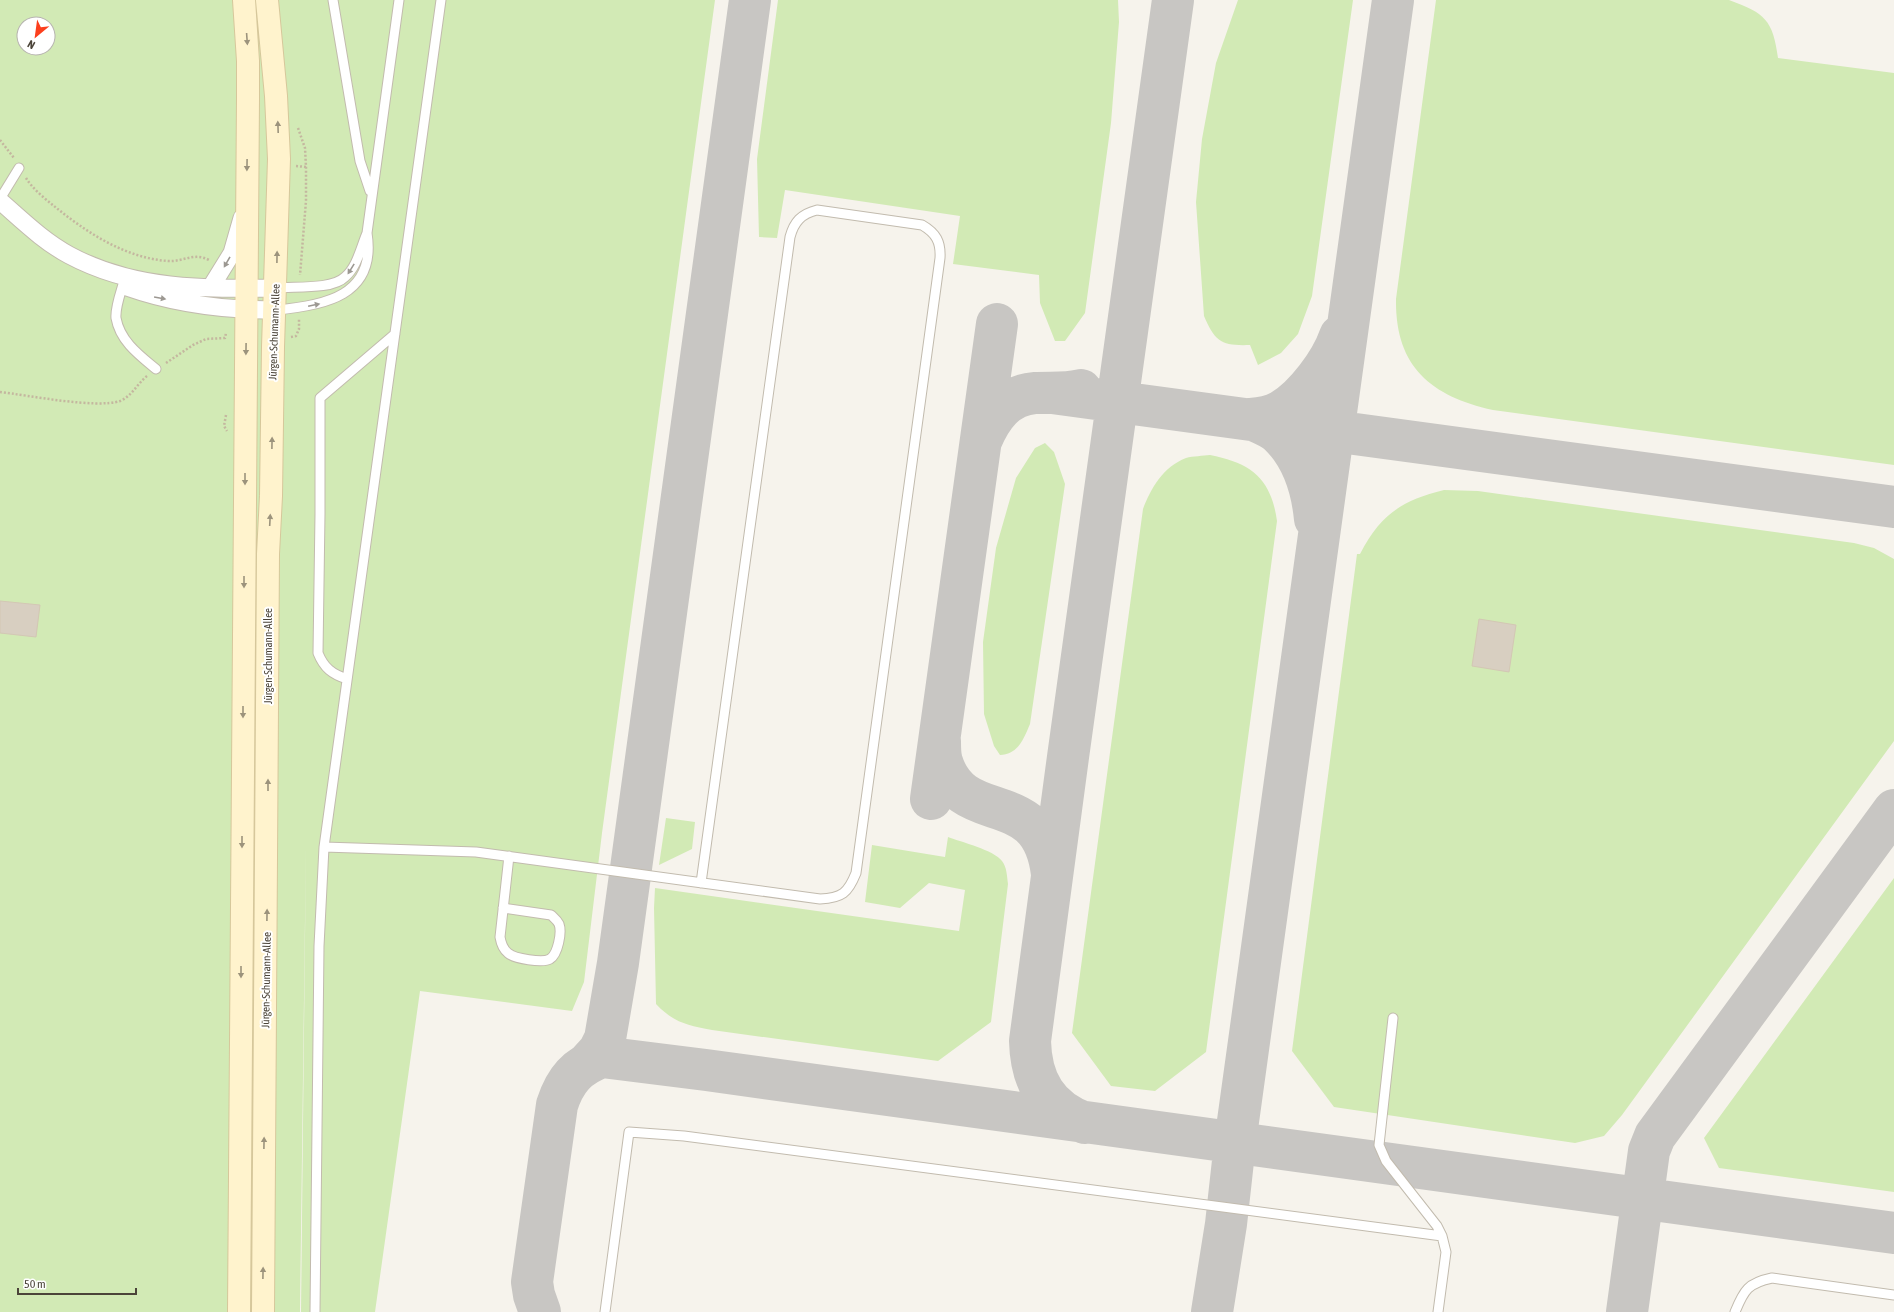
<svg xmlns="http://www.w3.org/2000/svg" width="1894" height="1312" viewBox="0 0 1894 1312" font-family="'Asap Condensed',sans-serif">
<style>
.green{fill:#d2eab5;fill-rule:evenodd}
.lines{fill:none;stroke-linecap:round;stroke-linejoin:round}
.taxiway{stroke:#c8c6c3;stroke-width:42}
.building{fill:#d8cfc1;stroke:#d3c7b4}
.lane-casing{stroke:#c2bbae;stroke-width:11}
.street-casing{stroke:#c2bbae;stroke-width:19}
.secondary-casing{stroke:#d6c79b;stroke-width:24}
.path{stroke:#c4b79f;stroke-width:2.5;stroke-dasharray:2 2;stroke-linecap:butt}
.lane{stroke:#fff;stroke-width:9}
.street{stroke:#fff;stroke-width:17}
.secondary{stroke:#fff3cd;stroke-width:22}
.oneway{fill:#9c937c}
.oneway2{fill:#9c9892}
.labels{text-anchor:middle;stroke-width:4;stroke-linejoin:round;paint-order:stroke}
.street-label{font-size:11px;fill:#4b4439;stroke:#fff}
</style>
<rect width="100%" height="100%" fill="#f6f3ec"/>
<path class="green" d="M 0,0 L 715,0 L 602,833 L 584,982 L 572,1011 L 420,991 L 375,1312 L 301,1312 L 306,842 L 300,1312 L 0,1312 ZM 24,24 L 48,24 L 48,48 L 24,48 Z
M 778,0 L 1118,0 L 1119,22 L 1111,123 L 1085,313 L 1065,341 L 1055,341 L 1040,303 L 1039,275 L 953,264 L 960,216 L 785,190 L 777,238 L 759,237 L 757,159 Z
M 1238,0 L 1353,0 L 1312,296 L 1298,334 L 1281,353 L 1258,365 L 1250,345 C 1222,346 1215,342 1204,316 L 1196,202 L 1202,139 L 1216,63 Z
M 1436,0 L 1729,0 C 1765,13 1773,20 1778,58 L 1894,73 L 1894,465 L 1493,410 C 1430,396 1395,366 1396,299 Z
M 1045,443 L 1054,452 L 1065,484 L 1030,724 C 1024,738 1018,755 1000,755 L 994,746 L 984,714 L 983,642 L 996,548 L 1016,478 L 1035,448 Z
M 1210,455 C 1251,463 1271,478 1277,521 L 1206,1052 L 1155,1091 L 1111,1086 L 1072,1033 L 1143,509 C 1151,488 1163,467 1186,458 C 1193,456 1203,456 1210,455 Z
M 1444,490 L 1478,491 L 1854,543 L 1874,548 L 1894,559 L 1894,741 L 1622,1115 L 1604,1136 L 1575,1143 L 1334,1107 L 1292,1051 L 1357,554 L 1360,554 C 1381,514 1401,501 1444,490 Z
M 666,818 L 695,822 L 692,849 L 659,865 Z
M 948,837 C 961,842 994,850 1002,861 C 1007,867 1007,877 1008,884 L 991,1022 L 938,1061 L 712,1030 C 687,1025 674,1023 656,1004 L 654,908 L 655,888 L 959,931 L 965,890 L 929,883 L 900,908 L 865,902 L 872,845 L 945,857 Z
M 1894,878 L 1894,1192 L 1719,1168 L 1704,1138 Z"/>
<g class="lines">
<path class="taxiway" d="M 1052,393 L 1894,507
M 981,441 C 991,417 1006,395 1035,393 C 1050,392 1066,394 1081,390
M 1315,519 C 1312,488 1302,456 1279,434 C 1271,427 1260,423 1251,419 C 1262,418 1272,416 1281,411 C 1305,397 1331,362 1340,336
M 940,741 C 940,747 940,756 942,762 C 963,830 1041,783 1052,874
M 931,799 L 997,324
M 589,1062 L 599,1051 L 605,1039 L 618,963 L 750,0
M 1085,1123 C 1047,1109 1031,1081 1030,1041 L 1068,757 L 1173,0
M 540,1312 L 534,1295 L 532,1282 L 557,1105 C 565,1080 577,1066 602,1057 L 706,1070 L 1894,1233
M 1212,1312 L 1226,1224 L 1235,1143 L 1393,0
M 1627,1312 L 1649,1151 L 1655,1136 L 1894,810"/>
</g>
<path class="building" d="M 0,601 L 40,605 L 36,637 L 0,633 Z
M 1479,619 L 1516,625 L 1509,672 L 1472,666 Z"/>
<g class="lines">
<g class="lane-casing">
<path id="lane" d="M 333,0 L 360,161 L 370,191
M 0,199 L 19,168
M 124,281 C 121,292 115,307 116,318 C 120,341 139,355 156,369
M 276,288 C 294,286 332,290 345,277 C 357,267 361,247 367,233 L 399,0
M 275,310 C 324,306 377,296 367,233
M 347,679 C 332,674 324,668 318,653 L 320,514 L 320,398 L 395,334
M 324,847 L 476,852 L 820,899 C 842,898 848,893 856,873 L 940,258 C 941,242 936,233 922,225 L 817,210 C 801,214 794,222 790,237 L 701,883
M 503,908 L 551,915 C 554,918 557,920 559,924 C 562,932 558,954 550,959 C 543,963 514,959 508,953 C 503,949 501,943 500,937 L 509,856
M 1393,1018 L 1379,1145 L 1386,1161 L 1437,1226 L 1442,1236 L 1446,1252 L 1438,1312
M 315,1312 L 319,946 L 324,847 L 441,0
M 605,1312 L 629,1132 L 684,1136 L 1442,1236
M 1735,1312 C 1744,1290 1748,1283 1772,1278 L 1894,1295"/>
</g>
<g class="street-casing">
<path id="street" d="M 0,201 C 22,220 43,241 69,255 C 134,290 204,289 276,288
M 127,287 C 175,304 225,310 275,310
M 211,287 L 232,253 L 242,218"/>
</g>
<g class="secondary-casing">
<path id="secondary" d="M 239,1312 L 248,98 L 248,61 L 244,0
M 263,1312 L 268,554 L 271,496 L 273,347 L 279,159 L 276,96 L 267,0"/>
</g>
<path class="path" d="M 298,128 L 305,148 L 306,167 L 306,201 L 300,275
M 0,140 L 14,158
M 296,166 L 306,167
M 26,178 C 32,188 44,198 54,206 C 86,232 125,258 168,261 C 183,262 194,252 209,260
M 291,337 L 296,336 L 299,329 L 299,318
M 166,363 L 193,345 L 206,339 L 225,338 L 226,333
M 0,392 C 27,395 96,409 120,401 C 132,396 137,384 147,376
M 226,415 L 224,426 L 227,431"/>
<use href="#lane" class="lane"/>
<use href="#street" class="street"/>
<use href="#secondary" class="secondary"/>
</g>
<defs><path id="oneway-solid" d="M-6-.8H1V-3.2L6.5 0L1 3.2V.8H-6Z"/></defs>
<g class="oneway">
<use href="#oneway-solid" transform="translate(247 39) rotate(86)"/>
<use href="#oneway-solid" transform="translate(278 127) rotate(-92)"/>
<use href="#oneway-solid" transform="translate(247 165) rotate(91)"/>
<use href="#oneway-solid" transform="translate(277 257) rotate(-89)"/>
<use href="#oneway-solid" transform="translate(246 349) rotate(91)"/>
<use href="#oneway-solid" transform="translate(272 443) rotate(-89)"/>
<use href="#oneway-solid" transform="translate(245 479) rotate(90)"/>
<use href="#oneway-solid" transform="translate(270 520) rotate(-87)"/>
<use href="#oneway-solid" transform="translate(244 582) rotate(90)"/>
<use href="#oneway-solid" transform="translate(243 712) rotate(90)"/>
<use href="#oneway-solid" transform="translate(268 785) rotate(-90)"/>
<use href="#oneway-solid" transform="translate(242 842) rotate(90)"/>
<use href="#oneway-solid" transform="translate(267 915) rotate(-89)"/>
<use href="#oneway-solid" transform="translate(241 972) rotate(90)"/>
<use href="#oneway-solid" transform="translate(264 1143) rotate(-89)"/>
<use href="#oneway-solid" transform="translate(263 1273) rotate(-89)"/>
</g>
<g class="oneway2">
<use href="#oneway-solid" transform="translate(227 262) rotate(120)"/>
<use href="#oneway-solid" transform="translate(351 269) rotate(122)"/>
<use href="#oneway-solid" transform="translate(160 298) rotate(10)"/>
<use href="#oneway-solid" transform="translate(314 305) rotate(-12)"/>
</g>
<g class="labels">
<g class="street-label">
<text transform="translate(274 332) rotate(-88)" y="4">Jürgen-Schumann-Allee</text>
<text transform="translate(268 656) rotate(-90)" y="4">Jürgen-Schumann-Allee</text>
<text transform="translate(266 980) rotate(-89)" y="4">Jürgen-Schumann-Allee</text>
</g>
</g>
<g transform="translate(36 36) rotate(209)"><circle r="19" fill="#ffffff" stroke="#b7b4b0"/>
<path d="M0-3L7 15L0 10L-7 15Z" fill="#fc3f1d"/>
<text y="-6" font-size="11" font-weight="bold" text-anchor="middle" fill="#4b4439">N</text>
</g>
<path d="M18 1288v6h118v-6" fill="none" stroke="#4b4439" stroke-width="2"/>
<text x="24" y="1288" font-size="12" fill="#4b4439" stroke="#ffffff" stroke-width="3" paint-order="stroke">50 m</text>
</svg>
